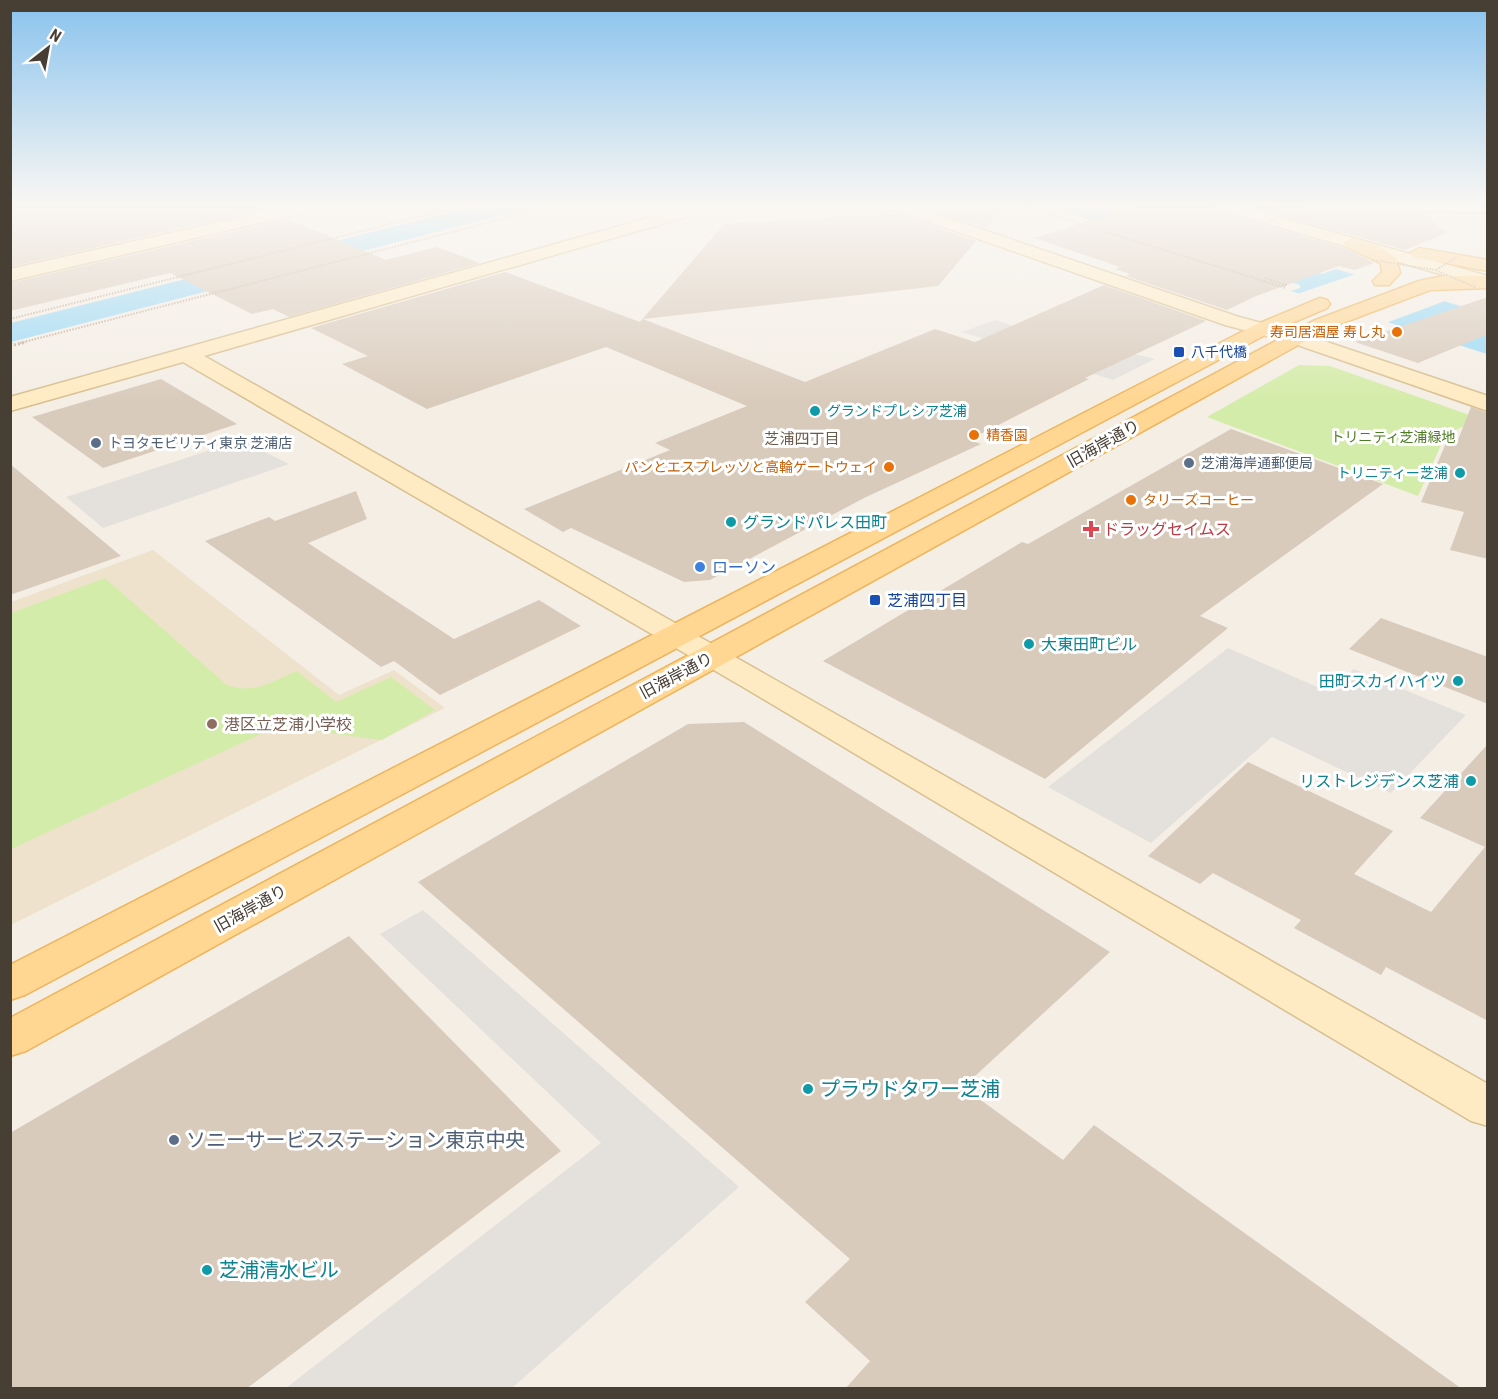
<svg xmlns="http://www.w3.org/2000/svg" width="1498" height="1399" viewBox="0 0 1498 1399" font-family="'Roboto Condensed','Noto Sans JP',sans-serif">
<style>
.education{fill:#eee2cd}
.green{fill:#d4eca9}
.parking{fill:#e4e1dd}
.water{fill:#9bd9f6}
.pier{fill:#f4eee5}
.building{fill:#d9cbbc}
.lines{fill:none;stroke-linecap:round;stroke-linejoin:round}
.street-casing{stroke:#c0b5a6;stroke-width:3}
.secondary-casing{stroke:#d7bf90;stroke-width:3}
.primary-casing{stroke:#eeb459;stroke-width:3}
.path-far1{stroke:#c3af96;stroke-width:2;stroke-dasharray:1.5 1.5;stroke-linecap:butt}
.path{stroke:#c3af96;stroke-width:3;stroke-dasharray:2 2;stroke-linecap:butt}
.street{fill:#fff;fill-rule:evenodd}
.secondary{fill:#ffebc3;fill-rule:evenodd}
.primary{fill:#ffd692;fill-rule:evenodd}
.path-bridge{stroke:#c3af96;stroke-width:2;stroke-dasharray:1.5 1.5;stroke-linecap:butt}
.food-dot{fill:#e8710a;stroke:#fff;stroke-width:2}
.transit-dot{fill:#1a4fb4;stroke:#fff;stroke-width:2}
.culture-dot{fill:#0f9aa8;stroke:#fff;stroke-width:2}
.service-dot{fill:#5c6f8a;stroke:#fff;stroke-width:2}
.health-dot{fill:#e0444e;stroke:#fff;stroke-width:2}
.shop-dot{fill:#3f7fe0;stroke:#fff;stroke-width:2}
.education-dot{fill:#8d6e63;stroke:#fff;stroke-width:2}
.labels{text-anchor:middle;stroke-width:6;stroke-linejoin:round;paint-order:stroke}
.far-food-label{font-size:14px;fill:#c56008;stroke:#fff;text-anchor:end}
.far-transit-label{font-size:14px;fill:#164399;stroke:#fff;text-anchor:start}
.far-culture-label{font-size:14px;fill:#0d838f;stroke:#fff;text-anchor:start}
.far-park-label{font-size:14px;fill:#4d7d22;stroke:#fff}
.far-service-label{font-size:14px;fill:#4e5e75;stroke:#fff;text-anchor:start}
.far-neighbourhood-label{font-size:15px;fill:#6a5a4a;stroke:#fff}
.street-label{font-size:16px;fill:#473e34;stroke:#fff}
.culture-label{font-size:16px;fill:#0d838f;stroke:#fff;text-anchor:start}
.health-label{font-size:16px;fill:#be3a42;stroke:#fff;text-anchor:start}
.shop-label{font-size:16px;fill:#366cbe;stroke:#fff;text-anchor:start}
.transit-label{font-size:16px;fill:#164399;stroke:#fff;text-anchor:start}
.education-label{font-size:16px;fill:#785e54;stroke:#fff;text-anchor:start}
.near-culture-label{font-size:20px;fill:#0d838f;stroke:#fff;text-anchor:start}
.near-service-label{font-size:20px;fill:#4e5e75;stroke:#fff;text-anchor:start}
</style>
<rect width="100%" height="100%" fill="#f4eee5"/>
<path class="education" d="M 153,550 L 339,695 L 394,670 L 445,708 L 11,925 L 11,602 Z"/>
<path class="green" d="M 1299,365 L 1330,366 L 1481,419 L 1446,434 L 1418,496 L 1207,417 Z
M 105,578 L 227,685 C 254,695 272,681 297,671 L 336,702 L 391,677 L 435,710 L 382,740 L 281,727 L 270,730 L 11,849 L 11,613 Z"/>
<path class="parking" d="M 995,320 L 1083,348 L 1092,343 L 1155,359 L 1113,380 L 962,332 Z
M 241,440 L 289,464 L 103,528 L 66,497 Z
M 1228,648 L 1329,692 L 1354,669 L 1466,715 L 1391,793 L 1272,737 L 1151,843 L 1048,787 Z
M 423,910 L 739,1187 L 512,1388 L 286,1388 L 601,1143 L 380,934 Z"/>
<path class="water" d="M 476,206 L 536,206 L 11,342 L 11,323 Z
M 1046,206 L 1095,206 L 1322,274 L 1336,269 L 1487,314 L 1487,354 L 1291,291 L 1300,288 L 1300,285 Z"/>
<path class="pier" d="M 1356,274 L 1445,301 L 1386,323 L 1294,295 Z"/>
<path class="building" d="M 10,206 L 258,206 L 266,209 L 10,267 Z
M 1135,206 L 1213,206 L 1216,211 L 1347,249 L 1374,263 L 1355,270 L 1339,266 L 1256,296 L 1227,310 L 1126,276 L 1130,274 L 1115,269 L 1120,267 L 1034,238 Z
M 1247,206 L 1305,206 L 1305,209 L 1424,214 L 1447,233 L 1405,250 Z
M 1003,208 L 986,228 L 936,212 Z
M 899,214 L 976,241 L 938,286 L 643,319 L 805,382 L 935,329 L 975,342 L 1104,285 L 1206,321 L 1085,378 L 1089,379 L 969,440 L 981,444 L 864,498 L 710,580 L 684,582 L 571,528 L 563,532 L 524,509 L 670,450 L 655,443 L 747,406 L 606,347 L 427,409 L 342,364 L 368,356 L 311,328 L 505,272 L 640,322 L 724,224 Z
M 288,219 L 386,260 L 437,247 L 480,263 L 289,317 L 273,309 L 252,314 L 170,273 L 10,311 L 10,283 Z
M 1488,297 L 1488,334 L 1418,363 L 1355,342 Z
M 161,379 L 237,424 L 103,468 L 32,417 Z
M 1471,407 L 1488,413 L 1488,559 L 1450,550 L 1464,512 L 1421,502 L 1446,443 L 1456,445 Z
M 1231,429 L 1383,484 L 1200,616 L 1228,628 L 1045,779 L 823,661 L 1022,542 L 1028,544 Z
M 10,464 L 121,556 L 10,595 Z
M 356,491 L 367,519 L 308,543 L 454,639 L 539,600 L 581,626 L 440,695 L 394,661 L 381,667 L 205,541 L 269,517 L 275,521 Z
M 1381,618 L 1488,657 L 1488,704 L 1349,649 Z
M 744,722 L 1110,952 L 963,1087 L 1063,1160 L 1094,1125 L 1462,1389 L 845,1389 L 870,1361 L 805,1302 L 850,1259 L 418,882 L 688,724 Z
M 1488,744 L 1488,1021 L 1386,967 L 1381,975 L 1294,928 L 1301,920 L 1213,873 L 1200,884 L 1148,856 L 1248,762 L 1393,831 L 1354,874 L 1431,912 L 1485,847 L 1420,818 Z
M 349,936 L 561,1151 L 246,1389 L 10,1389 L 10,1133 Z"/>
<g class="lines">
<g class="street-casing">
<path id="street" d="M 1369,206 L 1488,206 L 1488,212 L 1377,211 Z"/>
</g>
<g class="secondary-casing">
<path id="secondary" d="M 291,206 L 319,206 L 311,211 L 10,281 L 10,269 Z
M 691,206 L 716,206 L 714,209 L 204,356 L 1488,1084 L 1488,1126 L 1471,1121 L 743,687 L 183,362 L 10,411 L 10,397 Z
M 890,206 L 913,206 L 1239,317 L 1303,334 L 1488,396 L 1488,411 L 1289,342 L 1225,325 L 892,209 Z
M 1215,206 L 1240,206 L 1488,276 L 1488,288 L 1217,209 Z"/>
</g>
<g class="primary-casing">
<path id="primary" d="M 1352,238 L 1378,246 L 1396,258 L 1400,273 L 1389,285 L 1375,285 L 1373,281 L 1382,272 L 1381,264 C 1371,257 1350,251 1343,243 Z
M 1419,248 L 1488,260 L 1488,271 L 1413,257 L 1410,253 Z
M 1443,276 L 1488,276 L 1488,288 L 1430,290 L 1327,329 L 26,1051 L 10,1056 L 10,1018 L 1313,321 L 1419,281 Z
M 1320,298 L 1327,300 L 1330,304 L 1327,308 L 1269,333 L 25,995 L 10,1000 L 10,965 L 1255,325 Z"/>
</g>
<path class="path-far1" d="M 1023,206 L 1286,288
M 1265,278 L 1286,285 L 1282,286
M 10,319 L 462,206
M 20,343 L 553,206"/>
<path class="path" d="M 10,346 L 26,342"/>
<use href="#street" class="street"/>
<use href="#secondary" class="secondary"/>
<use href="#primary" class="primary"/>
<path class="path-bridge" d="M 1373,260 L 1435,270 L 1475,287
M 1436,270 L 1457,257"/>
</g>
<linearGradient id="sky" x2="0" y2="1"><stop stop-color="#89c3ee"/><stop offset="0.51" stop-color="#faf7f3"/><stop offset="1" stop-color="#faf7f3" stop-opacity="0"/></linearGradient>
<rect width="1498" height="402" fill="url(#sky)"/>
<g class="food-dot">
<circle cx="1397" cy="332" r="6"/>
<circle cx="974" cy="435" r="6"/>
<circle cx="889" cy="467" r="6"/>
<circle cx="1131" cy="500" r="6"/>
</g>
<g class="transit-dot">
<rect x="1173" y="346" width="12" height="12" rx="3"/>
<rect x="869" y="594" width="12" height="12" rx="3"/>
</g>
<g class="culture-dot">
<circle cx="815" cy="411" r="6"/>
<circle cx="1460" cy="473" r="6"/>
<circle cx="731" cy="522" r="6"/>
<circle cx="1029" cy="644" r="6"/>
<circle cx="1458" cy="681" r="6"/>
<circle cx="1471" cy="781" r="6"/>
<circle cx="808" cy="1089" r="6"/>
<circle cx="207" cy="1270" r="6"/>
</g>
<g class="service-dot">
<circle cx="96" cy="443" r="6"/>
<circle cx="1189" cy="463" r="6"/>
<circle cx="174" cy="1140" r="6"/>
</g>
<path class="health-dot" d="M1088 520h6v6h6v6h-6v6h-6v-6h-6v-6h6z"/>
<circle class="shop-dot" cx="700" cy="567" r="6"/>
<circle class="education-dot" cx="212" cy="724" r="6"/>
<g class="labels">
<g class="far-food-label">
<text x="1385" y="337">寿司居酒屋 寿し丸</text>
<text x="986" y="440" text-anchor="start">精香園</text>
<text x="877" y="472">パンとエスプレッソと高輪ゲートウェイ</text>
<text x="1143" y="505" text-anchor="start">タリーズコーヒー</text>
</g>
<g class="far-transit-label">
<text x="1191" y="357">八千代橋</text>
</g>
<g class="far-culture-label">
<text x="827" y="416">グランドプレシア芝浦</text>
<text x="1448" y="478" text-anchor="end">トリニティー芝浦</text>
</g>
<g class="far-park-label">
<text x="1393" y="442">トリニティ芝浦緑地</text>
</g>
<g class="far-service-label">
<text x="108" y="448">トヨタモビリティ東京 芝浦店</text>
<text x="1201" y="468">芝浦海岸通郵便局</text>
</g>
<g class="far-neighbourhood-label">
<text x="802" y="444">芝浦四丁目</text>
</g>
<g class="street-label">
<text transform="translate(1103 443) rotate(-29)" y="6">旧海岸通り</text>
<text transform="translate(676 675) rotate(-28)" y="6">旧海岸通り</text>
<text transform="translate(250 908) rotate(-29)" y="6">旧海岸通り</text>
</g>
<g class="culture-label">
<text x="743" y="528">グランドパレス田町</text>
<text x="1041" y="650">大東田町ビル</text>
<text x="1446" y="687" text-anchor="end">田町スカイハイツ</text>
<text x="1459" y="787" text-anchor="end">リストレジデンス芝浦</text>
</g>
<g class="health-label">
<text x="1103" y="535">ドラッグセイムス</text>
</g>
<g class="shop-label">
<text x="712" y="573">ローソン</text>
</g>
<g class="transit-label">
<text x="887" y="606">芝浦四丁目</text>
</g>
<g class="education-label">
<text x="224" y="730">港区立芝浦小学校</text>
</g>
<g class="near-culture-label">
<text x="820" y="1096">プラウドタワー芝浦</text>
<text x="219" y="1277">芝浦清水ビル</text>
</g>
<g class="near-service-label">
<text x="186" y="1147">ソニーサービスステーション東京中央</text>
</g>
</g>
<rect width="1498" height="1399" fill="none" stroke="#473e34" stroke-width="24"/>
<g transform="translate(48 48) rotate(31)" stroke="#ffffff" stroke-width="4.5" paint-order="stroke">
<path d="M0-4.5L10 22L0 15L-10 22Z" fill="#473e34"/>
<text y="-9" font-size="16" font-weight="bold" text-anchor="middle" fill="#473e34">N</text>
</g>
</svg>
